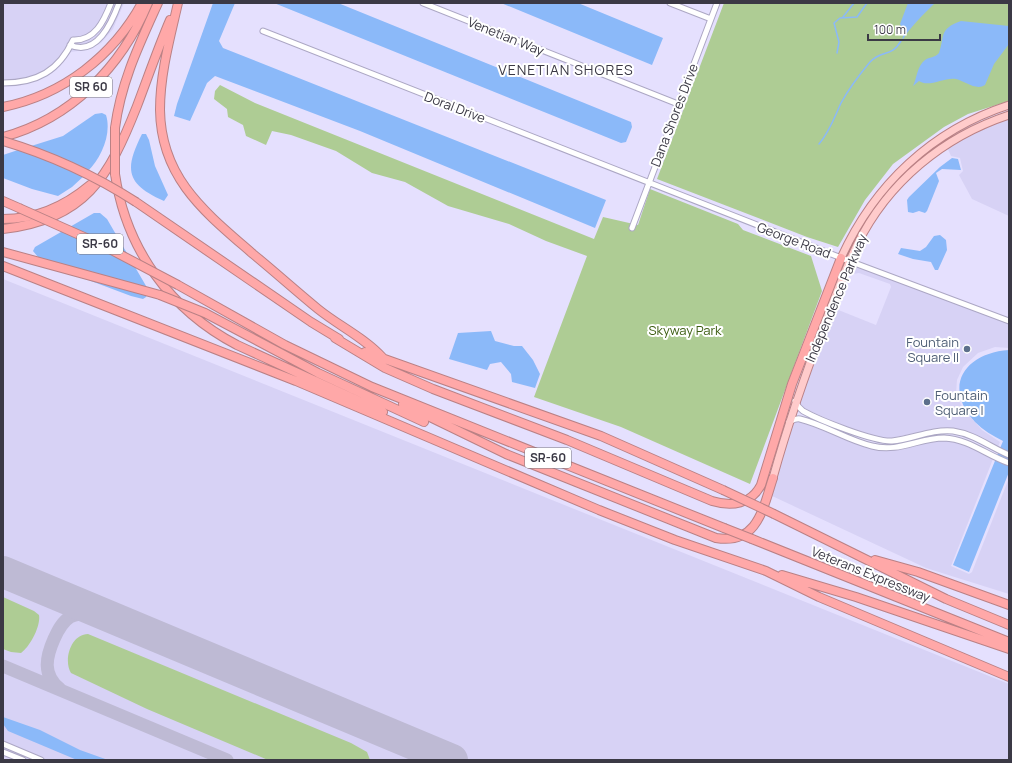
<svg xmlns="http://www.w3.org/2000/svg" width="1012" height="763" viewBox="0 0 1012 763" font-family="Manrope,sans-serif">
<style>
.built{fill:#d7d2f5}
.green{fill:#aecc94}
.water{fill:#8bb9f9}
.lines{fill:none;stroke-linecap:round;stroke-linejoin:round}
.stream{stroke:#8bb9f9;stroke-width:1.5}
.taxiway{stroke:#bebad4;stroke-width:13}
.runway{stroke:#bebad4;stroke-width:32}
.minor-casing{stroke:#aca7c4;stroke-width:7}
.major-casing{stroke:#ba8185;stroke-width:9}
.highway-casing{stroke:#ba8185;stroke-width:10}
.minor{stroke:#fff;stroke-width:5}
.major{stroke:#ffcbcb;stroke-width:7}
.highway{stroke:#ffa8a8;stroke-width:8}
.highway-bridge-casing{stroke:#ba8185;stroke-width:10;stroke-linecap:butt}
.highway-bridge{stroke:#ffa8a8;stroke-width:8}
.service-dot{fill:#5c6f8a;stroke:#fff;stroke-width:1.5}
.labels{text-anchor:middle;stroke-width:4;stroke-linejoin:round;paint-order:stroke}
.shield{fill:#fff;stroke:#76747d;stroke-width:1}
.shield-label{font-size:12px;font-weight:bold;fill:#3b3945}
.street-label{font-size:13px;fill:#3b3945;stroke:#fff}
.park-label{font-size:13px;fill:#3c5d12;stroke:#fff}
.service-label{font-size:13px;fill:#4e5e75;stroke:#fff;text-anchor:end}
.neighbourhood-label{font-size:14px;letter-spacing:1px;fill:#3b3945;stroke:#fff}
</style>
<rect width="100%" height="100%" fill="#e5e0fe"/>
<path class="built" d="M 3,3 L 124,3 L 113,29 L 101,43 L 86,50 L 70,52 L 56,70 L 47,76 L 35,81 L 4,86 Z
M 1009,118 L 1009,216 L 972,199 L 959,175 L 963,171 L 960,158 L 951,156 L 947,147 L 967,135 Z
M 851,264 L 1009,324 L 1009,348 L 995,347 L 978,353 L 963,367 L 957,380 L 956,394 L 963,409 L 982,430 L 1000,442 L 998,447 L 971,433 L 952,429 L 934,429 L 891,438 L 876,437 L 859,432 L 805,409 L 800,404 L 798,401 L 834,307 L 836,309 L 876,325 L 891,287 L 890,284 L 859,273 L 847,275 Z
M 3,279 L 1009,684 L 1009,760 L 3,760 Z
M 799,421 L 857,444 L 881,450 L 900,450 L 934,441 L 950,441 L 966,445 L 993,459 L 951,566 L 969,574 L 972,572 L 1009,478 L 1009,594 L 926,568 L 770,495 L 793,423 Z"/>
<path class="green" d="M 724,3 L 1009,3 L 1009,101 L 968,114 L 944,127 L 893,164 L 865,200 L 838,247 L 807,237 L 657,179 Z
M 220,85 L 255,103 L 594,239 L 603,217 L 638,225 L 650,189 L 738,224 L 743,230 L 811,256 L 822,291 L 750,484 L 621,427 L 534,397 L 587,256 L 546,241 L 509,224 L 448,206 L 405,182 L 372,173 L 336,151 L 291,135 L 272,131 L 266,145 L 246,136 L 243,125 L 228,117 L 227,109 L 214,99 L 215,91 Z
M 3,597 L 34,611 L 39,615 C 41,626 30,647 21,653 L 11,652 L 3,649 Z
M 88,634 L 351,743 L 367,752 L 370,760 L 268,760 L 147,709 L 71,673 C 63,660 71,634 88,634 Z"/>
<path class="water" d="M 213,3 L 235,3 L 219,41 L 223,48 L 606,200 L 595,228 L 360,131 L 215,76 L 207,83 L 190,121 L 174,116 L 177,104 Z
M 274,3 L 338,3 L 631,122 L 632,127 L 626,142 L 621,143 Z
M 501,3 L 578,3 L 663,38 L 652,65 Z
M 908,3 L 935,3 C 923,15 910,27 902,41 L 904,31 L 900,24 Z
M 961,21 L 1009,26 L 1009,44 L 994,64 L 985,85 C 976,91 965,81 956,79 C 944,77 929,88 919,81 L 913,86 C 917,78 917,66 925,60 C 929,57 935,58 939,53 C 945,37 938,29 961,21 Z
M 102,113 L 106,115 C 112,134 101,158 88,171 L 28,147 L 63,136 L 95,114 Z
M 142,134 L 146,134 L 149,140 L 155,166 L 168,195 L 164,201 C 126,184 124,170 142,134 Z
M 21,149 L 85,175 L 72,187 L 58,196 L 32,189 L 3,178 L 3,155 Z
M 952,158 L 958,159 L 961,170 L 942,169 L 936,173 L 939,181 L 927,211 L 925,213 L 919,211 L 913,213 L 908,212 L 907,200 L 909,197 L 940,167 Z
M 94,213 L 100,213 L 107,219 L 149,291 L 146,297 L 143,299 L 131,296 L 43,263 L 33,251 L 35,247 Z
M 940,235 L 946,240 L 947,250 L 938,270 L 935,270 L 931,262 L 913,259 L 898,254 L 901,248 L 920,251 L 926,247 L 934,236 Z
M 491,331 L 495,341 L 514,346 L 522,346 L 533,360 L 540,374 L 535,388 L 512,382 L 511,374 L 501,362 L 490,364 L 487,370 L 449,359 L 458,333 Z
M 1009,350 L 1009,472 L 969,572 L 953,565 L 1003,441 C 993,436 983,430 975,422 C 942,386 965,353 1009,350 Z
M 3,717 L 40,730 L 80,750 L 108,760 L 77,760 L 8,731 L 3,724 Z"/>
<g class="lines">
<path class="stream" d="M 843,17 L 854,3
M 837,53 L 839,42 L 834,23 L 840,18 L 857,17 L 867,3
M 819,144 C 830,131 834,118 841,103 C 848,90 860,74 870,62 C 882,49 891,58 901,41"/>
<path class="taxiway" d="M 3,666 L 227,760
M 60,689 C 42,675 46,657 54,639 C 58,630 62,622 70,617 C 80,612 93,613 104,614"/>
<path class="runway" d="M 3,572 L 452,760"/>
<g class="minor-casing">
<path id="minor" d="M 423,3 L 678,104
M 670,3 L 711,19
M 263,31 L 849,261 L 1009,321
M 70,45 C 97,57 112,22 119,3
M 3,83 C 37,83 59,71 73,40 C 95,41 104,21 111,3
M 632,228 L 717,3
M 795,401 C 797,405 799,408 803,411 C 819,420 874,442 892,441 C 913,439 931,429 953,431 C 974,434 990,447 1009,455
M 789,422 C 793,420 796,418 800,419 C 825,425 847,440 872,446 C 898,453 919,438 944,438 C 969,439 986,455 1009,463
M 3,744 L 41,760
M 3,752 L 23,760"/>
</g>
<g class="major-casing">
<path id="major" d="M 841,258 C 874,185 932,130 1009,105
M 773,478 C 788,424 806,372 826,320 C 836,295 845,269 857,245 C 888,182 943,137 1009,115"/>
</g>
<g class="highway-casing">
<path id="highway" d="M 178,3 C 170,38 160,74 160,110 C 161,179 206,213 253,254 C 275,272 296,291 318,309 C 339,326 365,338 383,358
M 3,107 C 63,95 113,56 142,3
M 115,128 C 121,82 139,45 158,3
M 3,137 C 71,119 122,66 148,3
M 115,174 C 126,249 170,310 237,345 L 383,412
M 3,201 L 19,208
M 136,202 L 311,322 L 339,339
M 3,219 C 36,219 65,206 90,185
M 3,229 C 85,220 109,177 137,106 C 148,77 158,48 170,20
M 3,252 L 160,295
M 3,266 L 296,381 L 599,510 L 675,540 L 766,571 L 819,597 L 1009,677
M 178,285 L 285,345 L 372,387 L 724,528
M 205,313 L 318,373 L 424,422
M 335,338 L 385,368 L 433,389 L 567,440 L 712,501 C 732,507 751,504 761,485 L 792,384 L 841,258
M 365,352 L 601,436 L 723,490
M 403,404 L 506,454 L 716,538 C 758,545 763,508 773,478
M 774,514 L 946,599 L 1009,625
M 752,539 L 1009,642
M 875,560 L 918,572 L 1009,605
M 782,575 L 856,597 L 1009,649"/>
</g>
<use href="#minor" class="minor"/>
<use href="#major" class="major"/>
<use href="#highway" class="highway"/>
<g class="highway-bridge-casing">
<path id="highway-bridge" d="M 115,128 L 115,174
M 3,141 C 50,155 94,175 136,202
M 19,208 L 102,245 L 178,285
M 160,295 L 205,313
M 723,490 L 774,514
M 724,528 L 752,539"/>
</g>
<use href="#highway-bridge" class="highway-bridge"/>
</g>
<g class="service-dot">
<circle cx="967" cy="349" r="4"/>
<circle cx="927" cy="402" r="4"/>
</g>
<g class="labels">
<g class="shield">
<rect x="70" y="77" width="42" height="20" rx="3"/>
<rect x="77" y="234" width="46" height="20" rx="3"/>
<rect x="525" y="448" width="46" height="20" rx="3"/>
</g>
<g class="shield-label">
<text x="91" y="91">SR 60</text>
<text x="100" y="248">SR-60</text>
<text x="548" y="462">SR-60</text>
</g>
<g class="street-label">
<text transform="translate(506 36) rotate(22)" y="5">Venetian Way</text>
<text transform="translate(455 107) rotate(21)" y="5">Doral Drive</text>
<text transform="translate(674 115) rotate(-69)" y="5">Dana Shores Drive</text>
<text transform="translate(794 240) rotate(21)" y="5">George Road</text>
<text transform="translate(836 298) rotate(-67)" y="5">Independence Parkway</text>
<text transform="translate(871 574) rotate(22)" y="5">Veterans Expressway</text>
</g>
<g class="park-label">
<text x="685" y="335">Skyway Park</text>
</g>
<g class="service-label">
<text x="959" y="347">Fountain<tspan x="959" dy="15">Square II</tspan></text>
<text x="935" y="400" text-anchor="start">Fountain<tspan x="935" dy="15">Square I</tspan></text>
</g>
<g class="neighbourhood-label">
<text x="566" y="75">VENETIAN SHORES</text>
</g>
</g>
<rect width="1012" height="763" fill="none" stroke="#3b3945" stroke-width="8"/>
<path d="M868 34v6h72v-6" fill="none" stroke="#3b3945" stroke-width="2"/>
<text x="874" y="34" font-size="12" fill="#3b3945" stroke="#ffffff" stroke-width="3" paint-order="stroke">100 m</text>
</svg>
